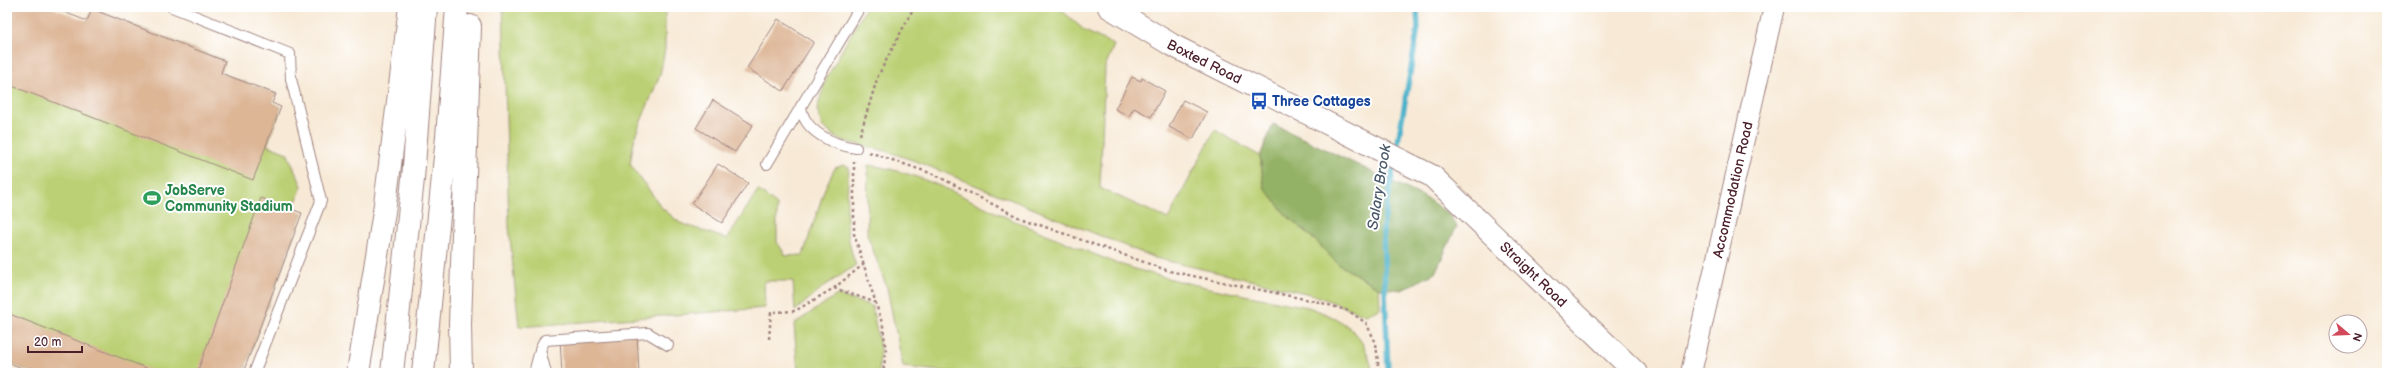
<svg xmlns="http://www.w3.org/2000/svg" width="2394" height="380" viewBox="0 0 2394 380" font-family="'Balsamiq Sans',sans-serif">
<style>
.green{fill:#bbd074;stroke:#827850}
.forest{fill:#94b266;stroke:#6f6848}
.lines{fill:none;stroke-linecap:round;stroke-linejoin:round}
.stream{stroke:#4ab1c9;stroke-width:5.5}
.building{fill:#ddb696}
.service-casing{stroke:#a08480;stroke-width:12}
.minor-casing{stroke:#a08480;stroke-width:22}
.tertiary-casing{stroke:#a08480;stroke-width:24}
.trunk-casing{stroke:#a08480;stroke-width:24}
.path{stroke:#a08480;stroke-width:2.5;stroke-dasharray:3 3;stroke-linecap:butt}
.service{stroke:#fff;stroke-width:10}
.minor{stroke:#fff;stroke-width:20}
.tertiary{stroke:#fff;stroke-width:22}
.trunk{stroke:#fff;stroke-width:22}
.labels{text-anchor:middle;stroke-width:4;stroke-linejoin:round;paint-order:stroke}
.street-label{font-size:14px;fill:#4a1f2b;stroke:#fff}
.transit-label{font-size:14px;font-weight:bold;fill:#164399;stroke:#fff;text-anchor:start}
.leisure-label{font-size:14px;font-weight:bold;fill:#27864d;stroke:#fff;text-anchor:start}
.water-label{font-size:15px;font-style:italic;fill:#4a596a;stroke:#fff}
</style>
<rect width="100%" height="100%" fill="#fff"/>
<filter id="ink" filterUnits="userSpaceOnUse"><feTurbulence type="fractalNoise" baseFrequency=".025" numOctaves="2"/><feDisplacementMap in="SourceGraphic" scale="8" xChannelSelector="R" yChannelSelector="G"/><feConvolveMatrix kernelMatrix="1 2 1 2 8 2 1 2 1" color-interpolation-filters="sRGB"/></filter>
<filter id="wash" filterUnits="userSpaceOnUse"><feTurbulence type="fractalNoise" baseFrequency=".012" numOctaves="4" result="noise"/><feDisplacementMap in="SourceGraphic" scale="16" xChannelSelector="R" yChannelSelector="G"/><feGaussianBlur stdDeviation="0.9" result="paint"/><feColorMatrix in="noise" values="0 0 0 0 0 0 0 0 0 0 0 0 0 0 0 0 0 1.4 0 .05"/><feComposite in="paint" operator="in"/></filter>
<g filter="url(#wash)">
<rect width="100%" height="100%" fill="#f7e9d5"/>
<path class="green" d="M 7,7 L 87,21 L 92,9 L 225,61 L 221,73 L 276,94 L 272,103 L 281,107 L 267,145 L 287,153 L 302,186 L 293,210 L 302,213 L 243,373 L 34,373 L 7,362 Z
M 503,7 L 665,7 L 665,49 L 660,75 L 635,136 L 630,164 L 662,208 L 680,223 L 727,239 L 758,190 L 777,205 L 777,242 L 786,256 L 803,255 L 825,188 L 835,168 L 843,165 L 849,167 C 847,200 843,233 856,265 L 823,287 L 795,311 L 793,281 L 764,281 L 765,308 L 519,327 L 509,227 Z
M 866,7 L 1058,7 L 1085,31 L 1114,45 L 1105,67 L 1100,188 L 1168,219 L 1215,130 L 1260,156 L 1264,187 L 1285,214 L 1317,242 L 1338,264 L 1379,288 L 1380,309 L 1366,315 L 1314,295 L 1155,258 L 918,162 L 886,151 L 839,140 L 822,126 L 817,109 L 826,79 Z
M 868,165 C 930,173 981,209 1039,231 C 1074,245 1112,264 1149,273 C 1201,288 1255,297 1308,307 C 1347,321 1364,332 1373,373 L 958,373 L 903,367 L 887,288 L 867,234 Z
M 837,295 L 872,306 L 880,348 L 879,373 L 798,373 L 794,324 Z"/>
<path class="forest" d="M 1273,124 L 1426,198 L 1448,214 L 1457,226 L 1435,273 L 1402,290 L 1379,288 L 1338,264 L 1317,242 L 1285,214 L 1264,187 L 1260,156 Z"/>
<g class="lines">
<path class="stream" d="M 1396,153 L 1418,28 L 1417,7
M 1388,373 L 1383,229 L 1394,163"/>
</g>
<g id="blocks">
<path class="building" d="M 7,7 L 51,7 L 87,21 L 92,9 L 225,61 L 221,73 L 276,94 L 272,103 L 281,107 L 253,180 L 7,84 Z
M 778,19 L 814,42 L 783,91 L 747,68 Z
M 1132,77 L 1141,81 L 1142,78 L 1165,91 L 1151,117 L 1134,108 L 1129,116 L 1115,109 Z
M 713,100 L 753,125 L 735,152 L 696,128 Z
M 1183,100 L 1207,112 L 1193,139 L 1169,127 Z
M 718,164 L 748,183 L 722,223 L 692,204 Z
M 261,198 L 302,213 L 243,373 L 197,373 Z
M 7,313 L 159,373 L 34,373 L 7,362 Z
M 637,334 L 639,373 L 562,373 L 560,339 Z"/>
</g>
</g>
<g filter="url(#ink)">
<use href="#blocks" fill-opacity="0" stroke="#a08480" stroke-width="1"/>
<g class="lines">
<g class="service-casing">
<path id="service" d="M 172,7 L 290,54 L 291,79 L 321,201 L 254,373
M 801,106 C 803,131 833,145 856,148
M 767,164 L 860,7
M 534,373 L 539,354
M 546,373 L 540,350 L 545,340 L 648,333 L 668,345"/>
</g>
<g class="minor-casing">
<g id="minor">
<path id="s1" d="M 1691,373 L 1774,7"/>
</g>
</g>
<g class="tertiary-casing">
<g id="tertiary">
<path id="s2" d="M 1109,7 L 1172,45 L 1432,176 L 1636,373"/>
</g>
</g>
<g class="trunk-casing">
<path id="trunk" d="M 358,373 L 384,212 L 410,7
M 392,373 L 413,179 L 426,7
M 423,373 L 447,137 L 457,7
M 461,373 L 460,324 L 470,26"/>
</g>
<path class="path" d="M 860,135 L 878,76 L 914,7
M 869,152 L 933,174 L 1020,218 L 1169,271 L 1319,302 L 1349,311 L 1366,323 L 1376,343 L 1379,373
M 854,161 L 854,234 L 883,326 L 886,352 L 883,373
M 834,288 L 877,303
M 769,339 L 771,312 L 795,311 L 834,288 L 864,264"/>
<use href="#service" class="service"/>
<use href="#minor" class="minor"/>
<use href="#tertiary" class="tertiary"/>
<use href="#trunk" class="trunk"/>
</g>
</g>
<defs>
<g id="bus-bare" transform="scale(1.38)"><path d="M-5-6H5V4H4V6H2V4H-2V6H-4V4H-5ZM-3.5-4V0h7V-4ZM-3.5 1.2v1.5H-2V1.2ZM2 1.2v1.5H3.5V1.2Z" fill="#1a4fb4" stroke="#fff" stroke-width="2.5" paint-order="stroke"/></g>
<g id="stadium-bare" transform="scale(1.38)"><path d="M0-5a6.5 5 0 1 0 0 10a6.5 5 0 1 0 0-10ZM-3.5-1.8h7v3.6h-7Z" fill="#2e9e5b" stroke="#fff" stroke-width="2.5" paint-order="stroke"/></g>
</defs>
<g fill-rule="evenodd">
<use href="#bus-bare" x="1259" y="101"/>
<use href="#stadium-bare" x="152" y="198"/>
</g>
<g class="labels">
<g class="street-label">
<text dy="5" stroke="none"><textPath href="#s2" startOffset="110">Boxted Road</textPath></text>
<text dy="5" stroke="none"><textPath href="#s1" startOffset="188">Accommodation Road</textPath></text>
<text dy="5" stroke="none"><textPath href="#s2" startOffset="506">Straight Road</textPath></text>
</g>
<g class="transit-label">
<text x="1272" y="106">Three Cottages</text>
</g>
<g class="leisure-label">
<text x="165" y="195">JobServe<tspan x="165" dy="16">Community Stadium</tspan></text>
</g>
<g class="water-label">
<text transform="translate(1379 187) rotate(-81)" y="5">Salary Brook</text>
</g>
</g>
<rect width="2394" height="380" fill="none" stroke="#fff" stroke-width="24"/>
<g transform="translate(2348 334) rotate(109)"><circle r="19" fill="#ffffff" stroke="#b7a5aa"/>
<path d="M0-3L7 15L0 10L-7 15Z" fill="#d1495b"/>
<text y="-6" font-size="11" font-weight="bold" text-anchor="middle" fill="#4a1f2b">N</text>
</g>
<path d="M28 346v6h54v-6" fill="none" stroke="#4a1f2b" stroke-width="2"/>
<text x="34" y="346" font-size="12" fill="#4a1f2b" stroke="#ffffff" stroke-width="3" paint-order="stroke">20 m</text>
</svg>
